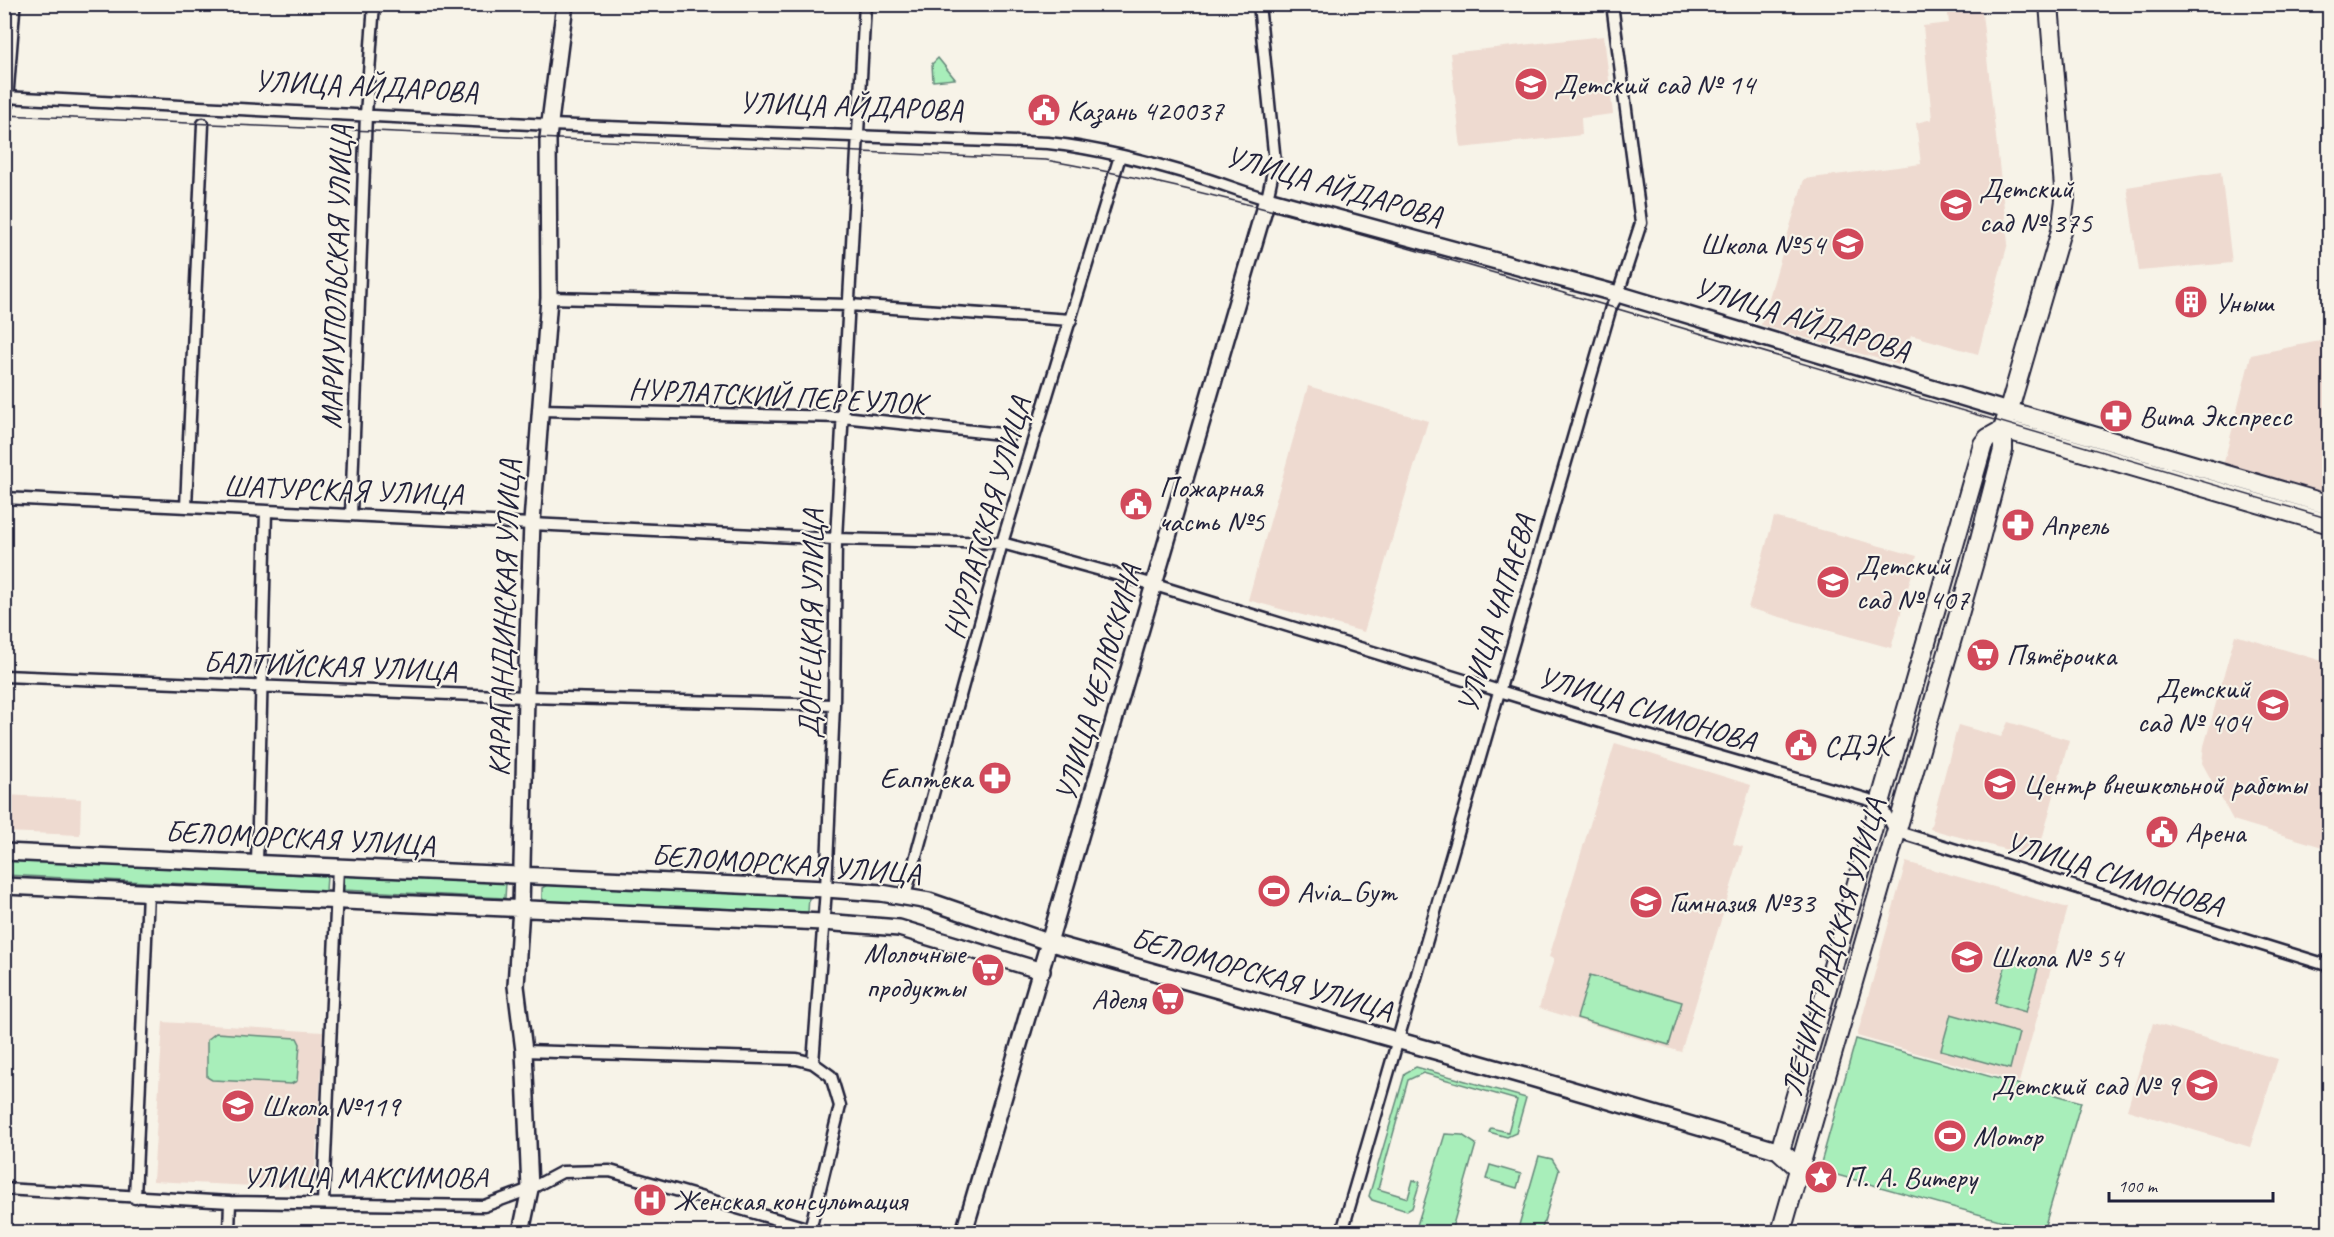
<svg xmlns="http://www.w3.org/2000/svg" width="2334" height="1237" viewBox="0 0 2334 1237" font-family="Caveat,sans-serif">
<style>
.built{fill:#eedad0}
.green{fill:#a8eeba;stroke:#65887a;stroke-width:1.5}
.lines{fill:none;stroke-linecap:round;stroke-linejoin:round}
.street-casing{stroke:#22223b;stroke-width:15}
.secondary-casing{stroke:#22223b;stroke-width:20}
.primary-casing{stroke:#22223b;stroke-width:22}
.street{stroke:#f7f3e8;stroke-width:10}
.secondary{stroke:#f7f3e8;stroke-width:15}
.primary{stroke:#f7f3e8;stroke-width:18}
.tram{stroke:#22223b;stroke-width:1.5}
.labels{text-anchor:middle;stroke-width:4.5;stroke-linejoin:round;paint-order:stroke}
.poi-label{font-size:30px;fill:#22223b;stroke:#f7f3e8;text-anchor:start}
.street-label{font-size:30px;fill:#22223b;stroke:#f7f3e8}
</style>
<rect width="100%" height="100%" fill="#f7f3e8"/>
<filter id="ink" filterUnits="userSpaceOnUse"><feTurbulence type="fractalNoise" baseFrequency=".0167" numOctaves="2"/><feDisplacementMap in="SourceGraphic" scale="12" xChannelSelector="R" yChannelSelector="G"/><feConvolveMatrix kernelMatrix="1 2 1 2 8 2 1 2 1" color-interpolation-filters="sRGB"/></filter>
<g filter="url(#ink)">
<path class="built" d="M 1947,5 L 1981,5 L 2008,243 L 1978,354 L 1911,335 L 1900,365 L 1761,325 L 1804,179 L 1921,164 L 1916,123 L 1932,119 L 1923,26 L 1949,23 Z
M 1604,36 L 1613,114 L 1581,118 L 1582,135 L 1461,148 L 1450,53 Z
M 2221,172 L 2232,263 L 2139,271 L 2127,187 Z
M 2329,339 L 2329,496 L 2223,466 L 2251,355 Z
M 1308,386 L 1428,421 L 1364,632 L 1248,600 Z
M 1774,517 L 1917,556 L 1891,648 L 1748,608 Z
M 2235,635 L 2329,663 L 2329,849 L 2233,820 L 2202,763 L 2204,746 Z
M 2008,722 L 2069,740 L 2037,858 L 1930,829 L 1958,725 L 2001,737 Z
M 1615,743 L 1751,785 L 1733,844 L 1743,847 L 1681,1052 L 1539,1008 L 1554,959 L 1549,957 Z
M 5,795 L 81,799 L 80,835 L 5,832 Z
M 1906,862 L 2068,908 L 2019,1082 L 1857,1036 Z
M 163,1022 L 323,1032 L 314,1189 L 153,1181 Z
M 2153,1023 L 2278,1059 L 2250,1147 L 2127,1110 Z"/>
<path class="green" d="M 938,58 L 955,79 L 933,81 L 932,64 Z
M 5,860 L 327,876 L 326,891 L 5,875 Z
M 344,875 L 506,883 L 505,898 L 343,890 Z
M 547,885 L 809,897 L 808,912 L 545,902 L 542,898 L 542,888 Z
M 2007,960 L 2038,968 L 2026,1012 L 1995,1003 Z
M 1590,975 L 1682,1002 L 1669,1045 L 1577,1018 Z
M 1951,1014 L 2019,1033 L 2010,1069 L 1941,1050 Z
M 216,1033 L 297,1038 L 300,1044 L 297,1081 L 291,1084 L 212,1080 L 207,1077 L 207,1040 Z
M 1856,1039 L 2081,1102 L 2043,1232 L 1819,1170 Z
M 1416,1067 L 1526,1098 L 1516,1133 L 1507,1137 L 1489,1132 L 1491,1128 L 1508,1132 L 1517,1100 L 1423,1073 L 1408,1080 L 1378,1189 L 1408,1198 L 1413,1180 L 1420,1182 L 1412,1208 L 1407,1211 L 1372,1200 L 1369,1196 L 1405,1073 Z
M 1445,1134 L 1462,1135 L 1476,1144 L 1451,1232 L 1415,1232 Z
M 1539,1156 L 1552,1159 L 1559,1170 L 1541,1232 L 1517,1232 Z
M 1490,1165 L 1521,1174 L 1517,1188 L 1486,1179 Z"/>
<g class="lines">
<g class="street-casing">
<path id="street" d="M 4,97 L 550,125 L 1048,143 C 1097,148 1145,161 1193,175 C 1218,182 1242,192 1267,199 L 1275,162 L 1259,4
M 549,298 L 849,305 L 1071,320
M 540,410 L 843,417 L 1010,435
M 4,498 L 836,539 L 1002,543 L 1155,585 L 1610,725 L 1880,803 L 1895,831 L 2330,966
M 186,507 L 203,124
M 351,515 L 366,114 L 374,4
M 4,676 L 526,697 L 834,705
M 257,863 L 266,511
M 905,896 L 1002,543 L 1120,156
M 524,1051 L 797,1059 L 813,1063
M 4,1189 L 230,1202 L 484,1206 L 530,1189 L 562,1172 L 610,1171 L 820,1232
M 135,1198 L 148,892
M 323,1202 L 338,867
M 810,1230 L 840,1106 L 831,1076 L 813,1063 L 826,889 L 834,705 L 836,539 L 865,4
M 229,1232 L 230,1202
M 1342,1232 L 1611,307 L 1618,294 L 1641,223 L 1612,4"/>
</g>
<g class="secondary-casing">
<path id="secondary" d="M 4,107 L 12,4
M 4,852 L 826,889 L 881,893 L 929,901 L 1051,943 L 1535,1079 L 1780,1151
M 4,886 L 823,922 L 899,928 L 1042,971
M 521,1232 L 530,1189 L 524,1051 L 516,986 L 521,907 L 526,697 L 532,522 L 549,298 L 548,138 L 565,4
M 964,1232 L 1267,199 L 1618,294 L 2011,412"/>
</g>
<g class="primary-casing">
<path id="primary" d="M 2011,412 L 2330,505
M 2004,429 L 2330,524
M 1800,1169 L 1780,1151 L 1983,444 L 1988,438 L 2004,429
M 1781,1232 L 1974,562 L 2003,450 L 2003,430 L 2061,231 L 2065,200 L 2049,4"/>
</g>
<use href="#street" class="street"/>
<use href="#secondary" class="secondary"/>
<use href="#primary" class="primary"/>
<path class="tram" d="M 4,115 L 1046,160 C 1211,189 1372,238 1533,284 C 1799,360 2064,441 2330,519"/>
</g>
</g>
<defs>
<g id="school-disc" transform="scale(1.725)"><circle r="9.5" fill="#d1495b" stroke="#f7f3e8"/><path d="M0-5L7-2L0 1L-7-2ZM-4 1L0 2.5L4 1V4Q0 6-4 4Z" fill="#fff"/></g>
<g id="civic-disc" transform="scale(1.725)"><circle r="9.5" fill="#d1495b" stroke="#f7f3e8"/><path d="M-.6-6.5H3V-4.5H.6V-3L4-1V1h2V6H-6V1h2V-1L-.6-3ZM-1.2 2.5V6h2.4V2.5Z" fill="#fff"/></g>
<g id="building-disc" transform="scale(1.725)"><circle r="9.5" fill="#d1495b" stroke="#f7f3e8"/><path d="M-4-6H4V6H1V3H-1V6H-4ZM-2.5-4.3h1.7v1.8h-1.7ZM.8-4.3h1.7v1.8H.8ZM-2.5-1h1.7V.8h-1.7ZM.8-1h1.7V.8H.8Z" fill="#fff"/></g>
<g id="pharmacy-disc" transform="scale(1.725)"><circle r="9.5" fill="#d1495b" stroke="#f7f3e8"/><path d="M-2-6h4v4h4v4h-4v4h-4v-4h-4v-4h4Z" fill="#fff"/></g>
<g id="supermarket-disc" transform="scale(1.725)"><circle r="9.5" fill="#d1495b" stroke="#f7f3e8"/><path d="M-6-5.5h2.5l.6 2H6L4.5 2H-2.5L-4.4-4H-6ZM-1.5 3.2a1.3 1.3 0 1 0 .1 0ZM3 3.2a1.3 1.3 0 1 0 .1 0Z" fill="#fff"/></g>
<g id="stadium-disc" transform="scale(1.725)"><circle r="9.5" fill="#d1495b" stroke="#f7f3e8"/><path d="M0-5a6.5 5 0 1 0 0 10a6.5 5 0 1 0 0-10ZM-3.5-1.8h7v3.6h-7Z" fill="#fff"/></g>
<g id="sight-disc" transform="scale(1.725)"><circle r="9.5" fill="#d1495b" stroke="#f7f3e8"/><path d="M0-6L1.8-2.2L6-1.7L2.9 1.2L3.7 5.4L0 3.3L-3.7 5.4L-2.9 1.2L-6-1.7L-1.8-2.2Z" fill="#fff"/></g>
<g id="hospital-disc" transform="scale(1.725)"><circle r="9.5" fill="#d1495b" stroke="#f7f3e8"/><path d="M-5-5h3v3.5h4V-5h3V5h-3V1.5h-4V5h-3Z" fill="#fff"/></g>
</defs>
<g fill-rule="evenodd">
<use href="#school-disc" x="1531" y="84"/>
<use href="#civic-disc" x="1044" y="110"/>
<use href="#school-disc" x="1956" y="205"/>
<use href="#school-disc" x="1848" y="244"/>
<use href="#building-disc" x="2191" y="302"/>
<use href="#pharmacy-disc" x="2116" y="416"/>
<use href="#civic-disc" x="1136" y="504"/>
<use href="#pharmacy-disc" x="2018" y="525"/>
<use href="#school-disc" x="1833" y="582"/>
<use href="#supermarket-disc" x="1983" y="655"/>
<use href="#school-disc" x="2273" y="705"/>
<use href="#civic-disc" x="1801" y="745"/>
<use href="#pharmacy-disc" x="995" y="778"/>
<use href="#school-disc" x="2000" y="784"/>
<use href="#civic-disc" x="2162" y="832"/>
<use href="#stadium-disc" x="1274" y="891"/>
<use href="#school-disc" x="1646" y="902"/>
<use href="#school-disc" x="1967" y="957"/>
<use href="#supermarket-disc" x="988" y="970"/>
<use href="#supermarket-disc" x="1168" y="999"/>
<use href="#school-disc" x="2202" y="1085"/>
<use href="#school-disc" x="238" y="1106"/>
<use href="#stadium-disc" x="1950" y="1136"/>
<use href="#sight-disc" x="1821" y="1177"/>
<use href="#hospital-disc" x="650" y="1200"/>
</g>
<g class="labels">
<g class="poi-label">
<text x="1554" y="94">Детский сад № 14</text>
<text x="1067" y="120">Казань 420037</text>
<text x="1979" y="198">Детский<tspan x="1979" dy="34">сад № 375</tspan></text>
<text x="1825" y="254" text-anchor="end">Школа №54</text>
<text x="2214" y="312">Уныш</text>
<text x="2139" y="426">Вита Экспресс</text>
<text x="1159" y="497">Пожарная<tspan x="1159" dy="34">часть №5</tspan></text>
<text x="2041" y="535">Апрель</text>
<text x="1856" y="575">Детский<tspan x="1856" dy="34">сад № 407</tspan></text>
<text x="2006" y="665">Пятёрочка</text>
<text x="2250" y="698" text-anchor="end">Детский<tspan x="2250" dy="34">сад № 404</tspan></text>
<text x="1824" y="755">СДЭК</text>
<text x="972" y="788" text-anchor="end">Еаптека</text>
<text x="2023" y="794">Центр внешкольной работы</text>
<text x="2185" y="842">Арена</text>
<text x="1297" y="901">Avia_Gym</text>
<text x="1669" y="912">Гимназия №33</text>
<text x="965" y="963" text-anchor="end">Молочные<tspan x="965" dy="34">продукты</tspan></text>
<text x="1990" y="967">Школа № 54</text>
<text x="1145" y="1009" text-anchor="end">Аделя</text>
<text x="2179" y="1095" text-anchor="end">Детский сад № 9</text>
<text x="261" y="1116">Школа №119</text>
<text x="1973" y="1146">Мотор</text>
<text x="1844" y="1187">П. А. Витеру</text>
<text x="673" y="1210">Женская консультация</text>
</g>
<g class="street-label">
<text transform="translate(366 86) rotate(3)" y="10">УЛИЦА АЙДАРОВА</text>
<text transform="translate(851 106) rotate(2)" y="10">УЛИЦА АЙДАРОВА</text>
<text transform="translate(1334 186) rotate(16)" y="10">УЛИЦА АЙДАРОВА</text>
<text transform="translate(336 277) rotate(-88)" y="10">МАРИУПОЛЬСКАЯ УЛИЦА</text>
<text transform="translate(1802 319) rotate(17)" y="10">УЛИЦА АЙДАРОВА</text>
<text transform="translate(777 396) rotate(3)" y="10">НУРЛАТСКИЙ ПЕРЕУЛОК</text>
<text transform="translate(343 490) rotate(2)" y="10">ШАТУРСКАЯ УЛИЦА</text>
<text transform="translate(987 518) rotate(-74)" y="10">НУРЛАТСКАЯ УЛИЦА</text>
<text transform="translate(1496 614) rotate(-73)" y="10">УЛИЦА ЧАПАЕВА</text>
<text transform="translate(504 618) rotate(-88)" y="10">КАРАГАНДИНСКАЯ УЛИЦА</text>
<text transform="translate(811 624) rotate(-89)" y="10">ДОНЕЦКАЯ УЛИЦА</text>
<text transform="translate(330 666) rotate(2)" y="10">БАЛТИЙСКАЯ УЛИЦА</text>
<text transform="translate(1098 683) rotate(-74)" y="10">УЛИЦА ЧЕЛЮСКИНА</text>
<text transform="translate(1647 709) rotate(17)" y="10">УЛИЦА СИМОНОВА</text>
<text transform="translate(300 838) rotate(3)" y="10">БЕЛОМОРСКАЯ УЛИЦА</text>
<text transform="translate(786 864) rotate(4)" y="10">БЕЛОМОРСКАЯ УЛИЦА</text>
<text transform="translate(2114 874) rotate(17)" y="10">УЛИЦА СИМОНОВА</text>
<text transform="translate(1833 947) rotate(-74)" y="10">ЛЕНИНГРАДСКАЯ УЛИЦА</text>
<text transform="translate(1262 974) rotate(16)" y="10">БЕЛОМОРСКАЯ УЛИЦА</text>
<text x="365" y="1187">УЛИЦА МАКСИМОВА</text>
</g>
</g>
<rect width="2334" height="1237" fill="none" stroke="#f7f3e8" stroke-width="24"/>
<rect x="12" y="12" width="2310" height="1213" fill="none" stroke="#22223b" stroke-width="2" filter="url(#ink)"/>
<path d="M2109 1192v9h164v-9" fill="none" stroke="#22223b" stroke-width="3"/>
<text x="2118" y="1192" font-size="18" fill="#22223b" stroke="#f7f3e8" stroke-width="4.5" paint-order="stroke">100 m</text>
</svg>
